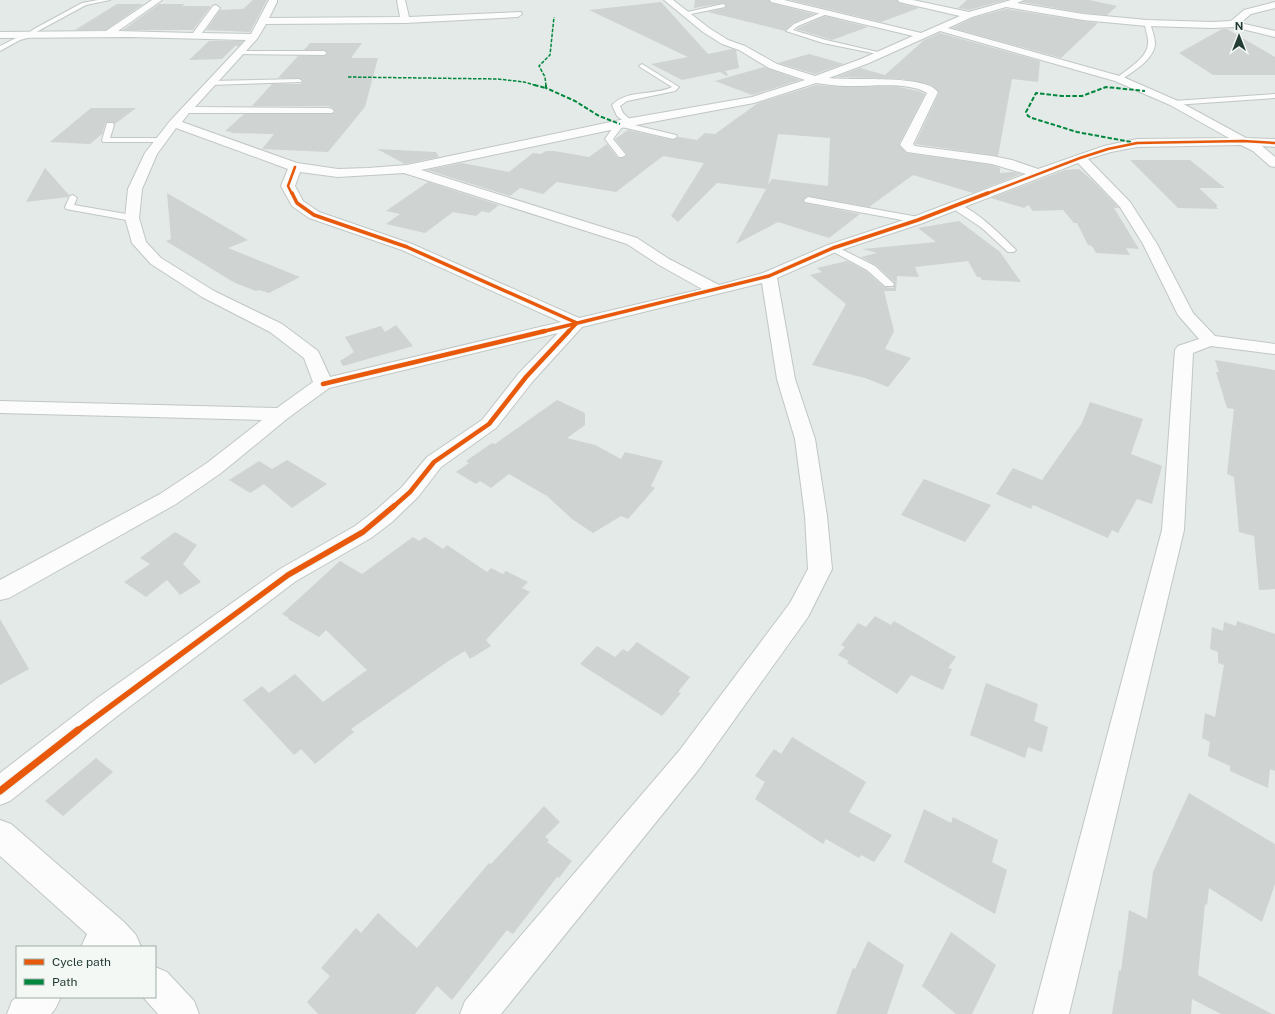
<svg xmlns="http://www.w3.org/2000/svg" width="1275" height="1014" viewBox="0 0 1275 1014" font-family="'Public Sans',sans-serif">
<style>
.building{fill:#cfd3d1;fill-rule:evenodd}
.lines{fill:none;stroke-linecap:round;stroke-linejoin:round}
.lane-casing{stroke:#c1c7c4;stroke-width:2}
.street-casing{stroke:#c1c7c4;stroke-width:2}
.lane{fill:#fbfcfb;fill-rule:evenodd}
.street{fill:#fbfcfb;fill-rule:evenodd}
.quiet-far1{stroke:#00873e;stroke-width:1.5;stroke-dasharray:3.5 1.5;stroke-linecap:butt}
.quiet{stroke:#00873e;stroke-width:2;stroke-dasharray:4.5 2;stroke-linecap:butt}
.cycleway-far4-casing{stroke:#f3f8f5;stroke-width:4}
.cycleway-far3-casing{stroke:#f3f8f5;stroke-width:5}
.cycleway-far2-casing{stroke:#f3f8f5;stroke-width:6}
.cycleway-far1-casing{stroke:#f3f8f5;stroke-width:8}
.cycleway-casing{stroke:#f3f8f5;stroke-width:10}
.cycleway-far4{stroke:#e8590c;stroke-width:2.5}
.cycleway-far3{stroke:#e8590c;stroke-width:3.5}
.cycleway-far2{stroke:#e8590c;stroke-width:4.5}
.cycleway-far1{stroke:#e8590c;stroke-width:5.5}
.cycleway{stroke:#e8590c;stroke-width:7}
</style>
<rect width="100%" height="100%" fill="#e4eae7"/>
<path class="building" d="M 253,0 L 267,0 L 250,32 L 206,30 L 220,10 L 243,9 Z
M 695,0 L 769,0 L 771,3 L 814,14 L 793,23 L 785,31 L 708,12 L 726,8 L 726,5 L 724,3 L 694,8 Z
M 790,0 L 897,0 L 899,3 L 919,8 L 881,22 Z
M 967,0 L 1006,0 L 969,10 L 958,8 Z
M 1025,0 L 1089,0 L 1117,6 L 1107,15 L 1083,13 L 1022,2 Z
M 661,2 L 708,54 L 732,49 L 736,50 L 739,68 L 725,71 L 728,75 L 727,76 L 720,72 L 682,80 L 651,64 L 688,57 L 589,10 Z
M 117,4 L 143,4 L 106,30 L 75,30 Z
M 159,4 L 185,4 L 182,6 L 211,6 L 193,30 L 123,30 Z
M 1006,9 L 1083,21 L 1098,23 L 1061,58 L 952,28 L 973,18 Z
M 825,16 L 868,27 L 832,40 L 796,29 Z
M 1222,29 L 1227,29 L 1275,57 L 1275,75 L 1213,75 L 1179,53 Z
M 940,33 L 1040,61 L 1038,82 L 1012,79 L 998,156 L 915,144 L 939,93 L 931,85 L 904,79 L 836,77 L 860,68 L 885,75 L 924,40 Z
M 209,41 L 243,41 L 239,46 L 235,46 L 222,59 L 189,60 Z
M 310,43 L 362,43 L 351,58 L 378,58 L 365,107 L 328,152 L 262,149 L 274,134 L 231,133 L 232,132 L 225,131 L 244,114 L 332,114 L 335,112 L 333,108 L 328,106 L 252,106 L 272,84 L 301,84 L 303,82 L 303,80 L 299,78 L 278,78 L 298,56 L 324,56 L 328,53 L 324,50 L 304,50 Z
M 809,54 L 844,64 L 815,74 L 778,63 Z
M 764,67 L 800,80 L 752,95 L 715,81 Z
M 816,85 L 843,87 L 899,87 L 918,91 L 925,94 L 899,144 L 906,153 L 992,165 L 1000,168 L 1000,173 L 1014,172 L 1021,174 L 973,193 L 913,175 L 869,207 L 807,196 L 803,200 L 805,203 L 860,214 L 829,238 L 778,222 L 736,244 L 766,189 L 717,183 L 678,222 L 671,216 L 704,163 L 663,156 L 616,192 L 557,182 L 543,194 L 520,188 L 510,196 L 427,170 L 462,163 L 509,172 L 533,153 L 541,154 L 546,151 L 554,151 L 589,157 L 607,144 L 618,158 L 622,158 L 627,156 L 627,154 L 615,139 L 628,130 L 673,140 L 679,137 L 697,140 L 705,133 L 715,134 L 758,103 ZM 778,134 L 830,138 L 828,186 L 772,179 L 768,185 Z
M 91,108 L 136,108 L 115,124 L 113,122 L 106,122 L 102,134 L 90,144 L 50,142 Z
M 377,149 L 436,152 L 439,157 L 405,164 Z
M 1130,160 L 1190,160 L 1225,188 L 1199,188 L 1218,206 L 1216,206 L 1218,209 L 1178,208 Z
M 45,168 L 69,195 L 68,197 L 26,202 Z
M 1079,169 L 1092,180 L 1119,208 L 1114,208 L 1139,249 L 1126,248 L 1130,255 L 1096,253 L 1092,246 L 1088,245 L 1077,223 L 1074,223 L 1063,210 L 1033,211 L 1028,205 L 1024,208 L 991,198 L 1065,170 Z
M 428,182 L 499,205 L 489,213 L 482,211 L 476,216 L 453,212 L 425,233 L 386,224 L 400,214 L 386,211 Z
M 167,193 L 248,240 L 228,248 L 300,277 L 269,293 L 259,290 L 256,291 L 235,283 L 166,241 L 171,239 Z
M 959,221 L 1000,252 L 1021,282 L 982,280 L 980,277 L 977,277 L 968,261 L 915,267 L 919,277 L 897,276 L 896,291 L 884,291 L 894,331 L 885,349 L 911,358 L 888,387 L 865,378 L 812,365 L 846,304 L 810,275 L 822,272 L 817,268 L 847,261 L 866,271 L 884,287 L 893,288 L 895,283 L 876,265 L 861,257 L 877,253 L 863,249 L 936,242 L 918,228 Z
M 396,325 L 413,346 L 343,366 L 340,361 L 354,352 L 345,337 L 381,326 L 385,332 Z
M 1215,360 L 1275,370 L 1275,589 L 1259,590 L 1254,536 L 1239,532 L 1234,477 L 1227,474 L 1234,409 L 1227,408 L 1216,372 L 1219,372 Z
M 557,400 L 585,413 L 585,425 L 567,438 L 595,445 L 621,459 L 625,452 L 663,461 L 651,486 L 655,488 L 628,519 L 621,516 L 593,533 L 572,519 L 547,496 L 509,474 L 491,488 L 480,481 L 476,484 L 456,472 L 469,463 L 466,461 L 492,443 L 495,444 Z
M 1090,402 L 1143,419 L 1131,454 L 1162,466 L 1152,504 L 1137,499 L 1118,533 L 1112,530 L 1108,538 L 1033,505 L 1031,509 L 996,494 L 1013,468 L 1042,480 L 1082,423 Z
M 287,460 L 327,484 L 292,508 L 264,484 L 250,493 L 229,480 L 259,461 L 272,469 Z
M 924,479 L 991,505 L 965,542 L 901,515 Z
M 175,532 L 197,545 L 183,564 L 201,582 L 180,595 L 167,580 L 146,597 L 124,582 L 150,564 L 140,558 Z
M 413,537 L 419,541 L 425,537 L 443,549 L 447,545 L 487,572 L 491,568 L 503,574 L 506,571 L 528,582 L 522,588 L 530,592 L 486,640 L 491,646 L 470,659 L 465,651 L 447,662 L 351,729 L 354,732 L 315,764 L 301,749 L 294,755 L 243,700 L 262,686 L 269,693 L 295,674 L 323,702 L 367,670 L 326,630 L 319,637 L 288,619 L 289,618 L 282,614 L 340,561 L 362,574 Z
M 875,616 L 891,625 L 894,621 L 956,657 L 948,668 L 952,669 L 943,690 L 911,675 L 897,694 L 847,663 L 849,661 L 838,655 L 845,647 L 841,645 L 858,623 L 866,627 Z
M 0,619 L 29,669 L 0,685 Z
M 1237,621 L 1275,634 L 1275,771 L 1270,769 L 1268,788 L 1230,771 L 1230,766 L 1208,756 L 1210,742 L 1202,738 L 1205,713 L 1215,717 L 1224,665 L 1218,663 L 1218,652 L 1210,649 L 1212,627 L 1223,631 L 1224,622 L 1236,626 Z
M 637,642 L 690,677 L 678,692 L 681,693 L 662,716 L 580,664 L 597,646 L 615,657 L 623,649 L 628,652 Z
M 986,683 L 1038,704 L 1034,721 L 1048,727 L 1042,752 L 1028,747 L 1025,758 L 970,735 Z
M 792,737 L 866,782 L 849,812 L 892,835 L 874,862 L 861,855 L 859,858 L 826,839 L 823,844 L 755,799 L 765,782 L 755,776 L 774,749 L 781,754 Z
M 96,758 L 113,772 L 63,816 L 45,801 Z
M 1189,793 L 1275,844 L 1275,884 L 1262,922 L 1209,888 L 1207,905 L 1205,904 L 1198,975 L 1272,1014 L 1221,1014 L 1192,999 L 1191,1014 L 1112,1014 L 1119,970 L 1121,971 L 1129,910 L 1147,919 L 1153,872 Z
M 544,806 L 560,822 L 545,837 L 549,840 L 547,842 L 572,861 L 559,878 L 557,877 L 513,934 L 507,930 L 452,1000 L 437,986 L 415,1014 L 318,1014 L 307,1002 L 330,976 L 321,968 L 356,928 L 361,933 L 378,913 L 417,948 L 489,863 L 491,864 Z
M 924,809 L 951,823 L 953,817 L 998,840 L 992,862 L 1007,870 L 995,914 L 904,862 Z
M 951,932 L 996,965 L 972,1014 L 956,1014 L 922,986 Z
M 868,941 L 904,965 L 887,1014 L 836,1014 L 853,968 L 855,969 Z"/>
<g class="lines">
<g class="lane-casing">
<path id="lane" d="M 98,0 L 110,0 L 86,5 L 38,31 L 35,33 L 35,36 L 20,40 L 0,51 L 0,46 L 16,38 L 30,34 L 30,32 L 34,29 L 82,3 Z
M 723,4 L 725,5 L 725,7 L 686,15 L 683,13 Z
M 825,11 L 828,13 L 827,14 L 798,26 L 793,30 L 826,40 L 882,53 L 882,55 L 823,43 L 786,31 L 794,24 Z
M 1145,22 L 1150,23 C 1152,30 1155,37 1155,44 C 1154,60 1132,72 1121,80 L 1117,80 L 1117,78 C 1127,69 1148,58 1148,43 C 1149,36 1144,28 1145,22 Z
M 240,51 L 324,51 L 327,53 L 324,55 L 238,54 L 237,53 Z
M 642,64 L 679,87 L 675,91 L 627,101 L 620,106 L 623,113 L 633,122 L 630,124 L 676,135 L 677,137 L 673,139 L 622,127 L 613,139 L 626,155 L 622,157 L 619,157 L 605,139 L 617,122 L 626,123 L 617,116 L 612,105 C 627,89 654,96 672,87 L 640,67 L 639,66 Z
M 299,79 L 302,81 L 301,82 L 211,85 L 208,83 L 211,81 Z
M 1275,94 L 1275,98 L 1174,105 L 1170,103 L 1174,101 Z
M 107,123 L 113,123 L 114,125 L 110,138 L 161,138 L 165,140 L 161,142 L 103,142 L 102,140 Z
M 73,195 L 77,198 L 74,205 L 132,215 L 137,218 L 132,221 L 66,209 L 65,207 L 70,196 Z
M 808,197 L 918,217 L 923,220 L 918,223 L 805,202 L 804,200 Z
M 955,203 C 974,208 1000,234 1014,248 L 1016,250 L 1014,252 L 1008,252 L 982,228 L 952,208 L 951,206 L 952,204 Z
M 833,245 L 875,266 L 894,284 L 893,286 L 885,286 L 867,270 L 830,250 L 828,248 Z"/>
</g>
<g class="street-casing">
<path id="street" d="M 152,0 L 162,0 L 118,31 L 193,33 L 213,6 L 216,5 L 220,8 L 202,33 L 251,34 L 269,0 L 277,0 L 277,2 L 269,18 L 400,17 L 397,0 L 405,0 L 409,17 L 521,12 L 522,14 L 518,17 L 405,23 L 266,24 L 257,39 L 195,107 L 328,108 L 332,109 L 334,111 L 332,113 L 189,113 L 182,122 L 297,163 L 338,169 L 368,168 L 407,165 L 620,120 L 752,97 L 805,80 L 769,68 L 739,50 L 722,44 L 703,32 L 664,0 L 673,0 L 709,28 L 728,40 L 745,46 L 777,64 L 815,76 L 861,59 L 913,36 L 771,2 L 770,0 L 784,0 L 921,33 L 960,16 L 899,2 L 898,0 L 913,0 L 969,12 L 1011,0 L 1024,0 L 1017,3 L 1083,14 L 1147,20 L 1212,22 L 1231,21 L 1244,10 L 1275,2 L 1275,8 L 1251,14 L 1240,23 L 1275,31 L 1275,37 L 1234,27 L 1212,28 L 1147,26 L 1083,20 L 1006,7 L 972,17 L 948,28 L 1123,77 L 1178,101 L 1246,138 L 1275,139 L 1275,147 L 1262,146 L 1275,157 L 1275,167 L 1270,166 L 1253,151 L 1241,145 L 1137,147 L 1111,152 L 1088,159 L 1130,202 L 1157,244 L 1193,313 L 1215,336 L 1275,344 L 1275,354 L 1211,346 L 1193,353 L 1184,530 L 1069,1014 L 1033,1014 L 1162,530 L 1175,350 L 1178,346 L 1199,339 L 1178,315 L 1143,244 L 1120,207 L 1078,163 L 923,223 L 838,251 L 777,278 L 795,379 L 815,439 L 827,516 L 832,569 L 808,617 L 699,769 L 501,1014 L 460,1014 L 465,1001 L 679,751 L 790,603 L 808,569 L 805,516 L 795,439 L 777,379 L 762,283 L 582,327 L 533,381 L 496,428 L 441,467 L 418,497 L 392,522 L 371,538 L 296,581 L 116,717 L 10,801 L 0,805 L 0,773 L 96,699 L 280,569 L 355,526 L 376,510 L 402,487 L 427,457 L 482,420 L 519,373 L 558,333 L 329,388 L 288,418 L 221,473 L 176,504 L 9,598 L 0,600 L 0,580 L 160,494 L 207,463 L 262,420 L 0,413 L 0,401 L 277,408 L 313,382 L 304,358 L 270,332 L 202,297 L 151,264 L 132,243 L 125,218 L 128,189 L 145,153 L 170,121 L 246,40 L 130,37 L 0,38 L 0,32 L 106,31 ZM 940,31 L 1115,81 L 1170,105 L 1229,138 L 1137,139 L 1104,146 L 1038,169 L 1012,160 L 992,156 L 915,146 L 913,144 L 938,92 C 925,74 853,81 829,78 L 869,63 ZM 816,83 C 826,84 837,86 847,86 C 870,87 907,81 927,93 L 900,145 L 907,152 L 992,164 L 1026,174 L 913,217 L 828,245 L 763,273 L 719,285 L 669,259 L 637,238 L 421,170 L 620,128 L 754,103 ZM 176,128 L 288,169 L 281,186 L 292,206 L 309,218 L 402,250 L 561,322 L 330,377 L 318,351 L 282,324 L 214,291 L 161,258 L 146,242 L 139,218 L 142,189 L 157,154 ZM 300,172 L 338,177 L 404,173 L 627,244 L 659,265 L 702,289 L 579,318 L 412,244 L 319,212 L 303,201 L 295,186 Z
M 0,820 L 11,824 L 124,922 L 136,935 L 141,947 L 81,947 L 87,934 L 0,856 Z
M 155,967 L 167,972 L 194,1001 L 199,1014 L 158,1014 L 143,997 L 155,997 Z
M 17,997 L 61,997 L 55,1009 L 51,1014 L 7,1014 L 12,1001 Z"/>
</g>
<use href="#lane" class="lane"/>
<use href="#street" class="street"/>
<path class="quiet-far1" d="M 348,77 L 498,79 L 524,82 L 538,86
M 546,86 L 545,77 L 539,66 L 550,55 L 554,17"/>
<path class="quiet" d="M 534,85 L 546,88
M 546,85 L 546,88 L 575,101 L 599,116 L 620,124
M 1131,142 L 1077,132 L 1032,118 L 1028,116 L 1026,112 L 1036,93 L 1062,96 L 1082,96 L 1106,87 L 1145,91"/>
<g class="cycleway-far4-casing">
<path id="cycleway-far4" d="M 292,194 L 288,186 L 295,167
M 986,194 L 1080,158 L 1108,149 L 1137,143 L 1243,141 L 1275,143"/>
</g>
<g class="cycleway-far3-casing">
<path id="cycleway-far3" d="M 292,193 L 297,203 L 314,215 L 407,247 L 577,323 L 568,332
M 541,332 L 769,276 L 833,248 L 918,220 L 988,193"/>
</g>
<g class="cycleway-far2-casing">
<path id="cycleway-far2" d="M 323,384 L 545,331
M 393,507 L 410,492 L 434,462 L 489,424 L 526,377 L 569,331"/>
</g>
<g class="cycleway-far1-casing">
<path id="cycleway-far1" d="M 77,731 L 288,575 L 363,532 L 394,506"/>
</g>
<g class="cycleway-casing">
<path id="cycleway" d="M 0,791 L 78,730"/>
</g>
<use href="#cycleway-far4" class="cycleway-far4"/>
<use href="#cycleway-far3" class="cycleway-far3"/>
<use href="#cycleway-far2" class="cycleway-far2"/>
<use href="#cycleway-far1" class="cycleway-far1"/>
<use href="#cycleway" class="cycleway"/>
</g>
<rect x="16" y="946" width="140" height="52" fill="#f3f8f5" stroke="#a0ada8"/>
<rect x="24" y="959" width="20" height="6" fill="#e8590c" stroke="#a0ada8"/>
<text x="52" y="966" font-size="12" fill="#233c35">Cycle path</text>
<rect x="24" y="979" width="20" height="6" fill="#00873e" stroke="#a0ada8"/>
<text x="52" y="986" font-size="12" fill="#233c35">Path</text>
<g transform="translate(1239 36)" stroke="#f3f8f5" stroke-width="3" paint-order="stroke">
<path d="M0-3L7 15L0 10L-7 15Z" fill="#233c35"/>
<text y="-6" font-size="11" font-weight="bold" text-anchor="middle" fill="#233c35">N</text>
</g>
</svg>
